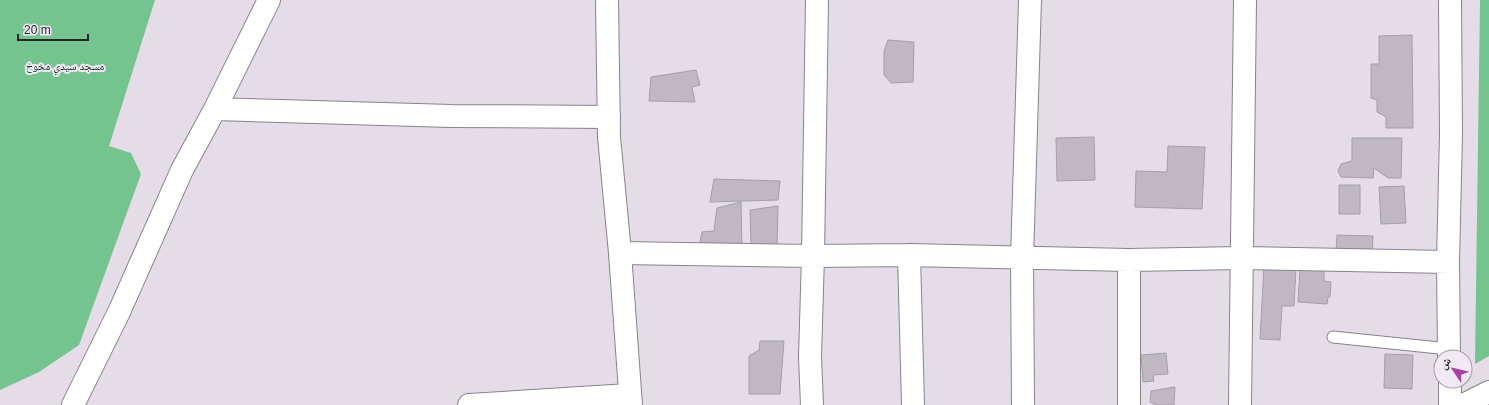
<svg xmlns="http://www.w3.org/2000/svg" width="1489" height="405" viewBox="0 0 1489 405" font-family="Helvetica,'Noto Naskh Arabic',sans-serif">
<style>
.green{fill:#75c38f}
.building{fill:#bfb8c1;stroke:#a49ea7}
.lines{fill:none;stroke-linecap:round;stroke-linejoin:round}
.service-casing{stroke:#89828b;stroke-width:13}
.minor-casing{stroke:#89828b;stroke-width:24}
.secondary-casing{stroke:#89828b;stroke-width:24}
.service{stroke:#fff;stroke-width:11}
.minor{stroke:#fff;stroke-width:22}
.secondary{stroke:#fff;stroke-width:22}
.labels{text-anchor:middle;stroke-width:4;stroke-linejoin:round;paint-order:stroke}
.park-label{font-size:11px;fill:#0d361e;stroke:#f1eaf4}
</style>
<rect width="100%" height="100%" fill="#e4dde7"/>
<path class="green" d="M 0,0 L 155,0 L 109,146 L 131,153 L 141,174 L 79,345 L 39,372 L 0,390 Z
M 1480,0 L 1489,0 L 1489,356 L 1475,364 Z"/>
<path class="building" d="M 1412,35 L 1413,128 L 1386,128 L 1386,117 L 1377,112 L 1377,100 L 1371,98 L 1371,64 L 1379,64 L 1379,36 Z
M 888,40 L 914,42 L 913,82 L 891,83 L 884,75 L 884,51 Z
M 696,70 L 700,85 L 692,87 L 695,102 L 649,101 L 651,77 Z
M 1094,137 L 1095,180 L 1057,181 L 1056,138 Z
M 1352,138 L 1402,138 L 1401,178 L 1388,178 L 1374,168 L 1373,178 L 1341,177 L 1338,171 L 1341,164 L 1352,161 Z
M 1168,146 L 1205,147 L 1202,209 L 1135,207 L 1136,171 L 1167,172 Z
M 714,179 L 780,181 L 778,200 L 710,202 Z
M 1339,185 L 1360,185 L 1360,214 L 1339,214 Z
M 1404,186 L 1406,223 L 1381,224 L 1379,187 Z
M 741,202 L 742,248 L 699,247 L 702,232 L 714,231 L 717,208 Z
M 778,206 L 777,248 L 751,246 L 750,210 Z
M 1337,235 L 1373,236 L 1372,255 L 1336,252 Z
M 1264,266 L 1296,268 L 1294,306 L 1282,306 L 1280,340 L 1260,339 Z
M 1300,268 L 1324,269 L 1324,281 L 1331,282 L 1330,297 L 1328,297 L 1327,304 L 1298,302 Z
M 760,341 L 784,341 L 780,394 L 749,394 L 749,356 L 759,350 Z
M 1166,353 L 1168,374 L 1153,375 L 1154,381 L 1143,382 L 1141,355 Z
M 1385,354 L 1413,355 L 1412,389 L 1384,388 Z
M 1175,387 L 1174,405 L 1156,405 L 1150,402 L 1151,391 Z"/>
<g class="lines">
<g class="service-casing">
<path id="service" d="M 1333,337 L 1449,349"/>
</g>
<g class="minor-casing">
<path id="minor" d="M 215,109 L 451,116 L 609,117
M 620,253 L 813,256 L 909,255 L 1129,260 L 1242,258 L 1448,262
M 909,255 L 913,405
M 1129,260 L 1129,405
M 1449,357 L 1448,262 L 1451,134 L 1450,0
M 1450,381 L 1450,405
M 73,405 L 119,312 L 182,170 L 215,109 L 269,0
M 469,405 L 629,395
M 812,405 L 810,357 L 813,256 L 817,0
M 1023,405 L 1022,258 L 1030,0
M 1240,405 L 1245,0"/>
</g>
<g class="secondary-casing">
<path id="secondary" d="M 607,0 L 609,137 L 620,253 L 631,405
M 1463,405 L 1489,392"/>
</g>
<use href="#service" class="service"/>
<use href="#minor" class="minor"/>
<use href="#secondary" class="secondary"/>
</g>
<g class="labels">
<g class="park-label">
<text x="65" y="70">مسجد سيدي مخوخ</text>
</g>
</g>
<g transform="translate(1453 369) rotate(305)"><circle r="19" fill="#f1eaf4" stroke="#a09ba2"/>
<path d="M0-3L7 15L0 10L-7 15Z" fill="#a341a7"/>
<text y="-6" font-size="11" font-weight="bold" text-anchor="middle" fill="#262427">ش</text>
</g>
<path d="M18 34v6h70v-6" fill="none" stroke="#262427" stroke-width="2"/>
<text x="24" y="34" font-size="12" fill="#262427" stroke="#f1eaf4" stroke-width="3" paint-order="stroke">20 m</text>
</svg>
